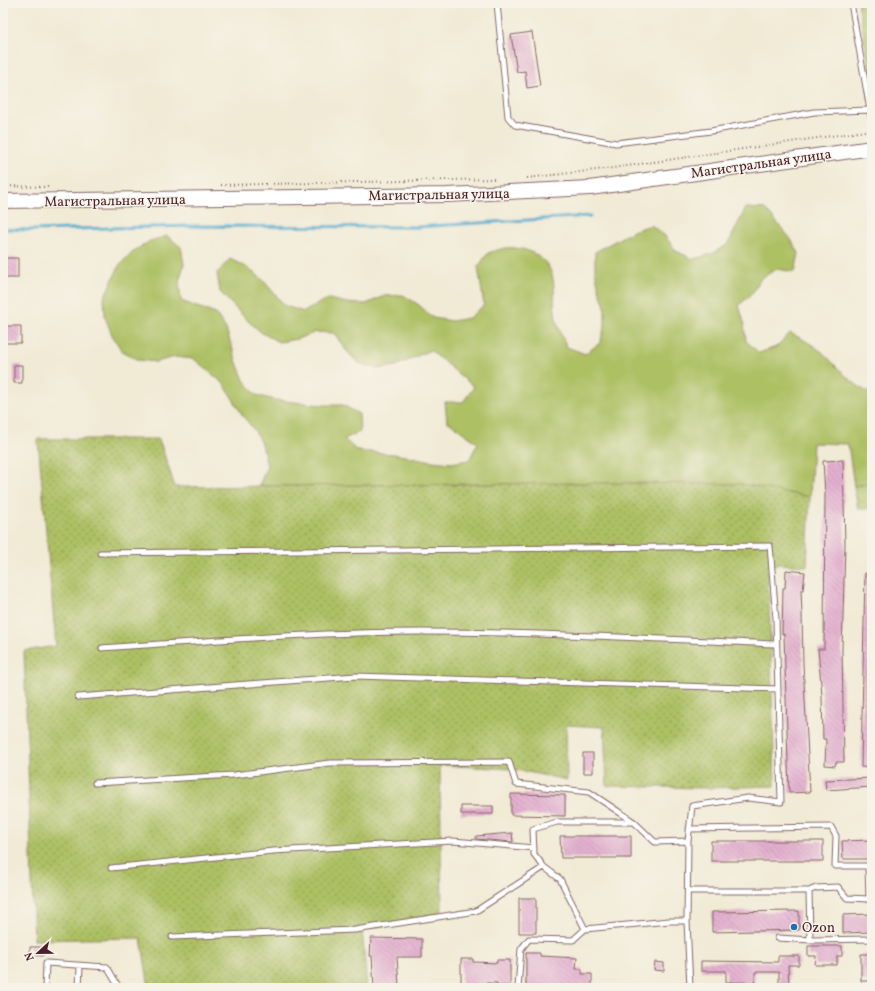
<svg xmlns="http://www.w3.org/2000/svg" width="875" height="991" viewBox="0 0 875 991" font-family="Vollkorn,serif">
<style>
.grass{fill:#adc064;stroke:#7c7048}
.garden{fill:url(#garden-dots);stroke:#7c7048}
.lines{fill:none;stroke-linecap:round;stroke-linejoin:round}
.stream{stroke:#4faacd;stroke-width:3}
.building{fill:url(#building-back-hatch)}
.service-casing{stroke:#846666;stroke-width:7}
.secondary-casing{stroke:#846666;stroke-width:16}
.path{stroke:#846666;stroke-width:2;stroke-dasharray:1 3;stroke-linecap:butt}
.service{stroke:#fff;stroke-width:5}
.secondary{stroke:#fff;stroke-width:14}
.poi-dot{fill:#1f6fb2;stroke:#f7f3e8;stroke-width:1.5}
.labels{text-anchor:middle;stroke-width:3;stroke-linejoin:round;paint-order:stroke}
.street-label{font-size:14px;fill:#4a1f2b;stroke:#f7f3e8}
.poi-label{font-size:14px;fill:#4a1f2b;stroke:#f7f3e8;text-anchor:start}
</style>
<defs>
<pattern id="garden-dots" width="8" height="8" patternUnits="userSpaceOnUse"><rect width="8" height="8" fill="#adc064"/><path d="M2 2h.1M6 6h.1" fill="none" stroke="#8f9b53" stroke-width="1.8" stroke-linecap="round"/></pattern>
<pattern id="building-back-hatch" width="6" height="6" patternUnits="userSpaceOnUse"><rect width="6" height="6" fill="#e3b0cf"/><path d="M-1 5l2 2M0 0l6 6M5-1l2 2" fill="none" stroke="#c497b2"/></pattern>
</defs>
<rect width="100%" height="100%" fill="#f7f3e8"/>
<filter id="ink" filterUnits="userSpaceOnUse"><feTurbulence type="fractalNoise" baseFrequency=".025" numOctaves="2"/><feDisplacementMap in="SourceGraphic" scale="8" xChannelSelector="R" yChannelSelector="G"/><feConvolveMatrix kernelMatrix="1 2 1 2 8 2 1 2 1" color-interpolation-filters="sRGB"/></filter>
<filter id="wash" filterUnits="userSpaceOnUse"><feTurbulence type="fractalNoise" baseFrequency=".012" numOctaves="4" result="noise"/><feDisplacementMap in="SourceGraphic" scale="16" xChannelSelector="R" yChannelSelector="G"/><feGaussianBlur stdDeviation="0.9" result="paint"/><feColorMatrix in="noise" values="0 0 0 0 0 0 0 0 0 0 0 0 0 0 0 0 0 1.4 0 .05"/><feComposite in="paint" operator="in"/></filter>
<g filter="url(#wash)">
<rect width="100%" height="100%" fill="#f1ead5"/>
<path class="grass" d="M 858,3 L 872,3 L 872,84 Z
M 746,208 L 765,209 L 790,238 L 799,253 L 795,272 L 777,269 L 761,278 L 752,294 L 739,305 L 744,323 L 746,341 L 759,353 L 776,347 L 790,333 C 801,338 812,344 822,352 C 839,368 850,384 872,394 L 872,483 L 854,486 L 848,444 L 813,443 L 810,497 L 741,484 L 600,483 L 259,486 L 267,466 L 263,448 L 255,431 L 243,416 L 224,384 L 194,359 L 175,357 L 156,362 L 138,360 L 122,351 L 112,335 L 105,317 L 104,298 L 120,264 L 134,251 L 150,241 L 167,236 L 181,247 L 184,264 L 179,282 L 181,301 L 216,314 L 226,329 L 237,363 L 244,380 L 256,395 L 275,400 L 323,405 L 343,405 L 359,414 L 360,432 L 344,439 L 357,451 L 394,454 L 432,461 L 451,463 L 469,460 L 478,443 L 447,421 L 445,402 L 463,402 L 474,387 L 430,350 L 396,366 L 378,369 L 358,363 L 345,349 L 334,333 L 316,332 L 297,339 L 279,342 L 262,333 L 247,320 L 220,292 L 217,273 L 230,259 L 246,267 L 262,279 L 285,306 L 304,312 L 321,302 L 329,299 L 347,303 L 366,304 L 384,296 L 403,295 L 419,305 L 433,318 L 452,321 L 469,318 L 484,305 L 478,267 L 488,253 C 494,251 500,249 506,248 C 525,246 547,256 552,275 C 556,288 553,300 555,312 C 556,325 562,336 567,347 L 585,354 L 600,343 L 605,325 L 605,306 L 599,289 L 595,270 L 595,252 L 633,231 L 651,225 L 665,236 L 676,251 L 693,259 L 712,254 L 728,244 Z"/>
<path class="garden" d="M 38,439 L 159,439 L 175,487 L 600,483 L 741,484 L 810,497 L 807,566 L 777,564 L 768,567 L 775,786 L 706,788 L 607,786 L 604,727 L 566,725 L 567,780 L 512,769 L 440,765 L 442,913 L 362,930 L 367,988 L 149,988 L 141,938 L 34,940 L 24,651 L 56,646 Z
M 872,483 L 872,509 L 858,509 L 854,486 Z"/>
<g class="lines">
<path class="stream" d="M 3,229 L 33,230 L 192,226 L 416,227 L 590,216"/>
</g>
<g id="blocks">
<path class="building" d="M 532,32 L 540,86 L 527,88 L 525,71 L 517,72 L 511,35 Z
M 3,258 L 18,258 L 18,278 L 3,278 Z
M 3,326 L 21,326 L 21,343 L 3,343 Z
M 14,365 L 22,365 L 22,383 L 14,383 Z
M 843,460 L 845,545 L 842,649 L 844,762 L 836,762 L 835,766 L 825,765 L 826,739 L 823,739 L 822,696 L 818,649 L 824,649 L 825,494 L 823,461 Z
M 786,570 L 805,572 L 803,590 L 801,590 L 802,613 L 803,664 L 810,792 L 789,793 L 784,634 L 782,634 L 783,588 L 785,588 Z
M 865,573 L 872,574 L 872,768 L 861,767 Z
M 583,753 L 593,753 L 593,773 L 583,773 Z
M 872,778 L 872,787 L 826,790 L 825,780 Z
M 511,794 L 565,795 L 565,816 L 511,815 Z
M 461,806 L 493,806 L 493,814 L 461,814 Z
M 512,833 L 513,842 L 476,839 L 476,836 Z
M 560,836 L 631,836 L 631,858 L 561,858 Z
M 872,840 L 872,859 L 843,859 L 842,841 Z
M 711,841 L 823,841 L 823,861 L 711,861 Z
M 519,898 L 536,898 L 536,933 L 519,933 Z
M 799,911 L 799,930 L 712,932 L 712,912 Z
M 872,914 L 872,932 L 843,933 L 843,915 Z
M 371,938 L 422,939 L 422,957 L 397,957 L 399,986 L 374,988 L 372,956 L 370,956 Z
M 808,946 L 842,946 L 842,956 L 837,956 L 837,965 L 815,965 L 816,956 L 808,956 Z
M 30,947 L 43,947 L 43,956 L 30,955 Z
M 526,953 L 540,953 L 540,956 L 577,958 L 576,969 L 582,969 L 582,974 L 592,974 L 592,988 L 526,988 Z
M 861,954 L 872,954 L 872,981 L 861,981 Z
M 778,956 L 799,956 L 799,965 L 788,965 L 789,985 L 779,985 L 779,972 L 755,972 L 755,982 L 726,982 L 726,971 L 701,971 L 701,961 L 778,962 Z
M 461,959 L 473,959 L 473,962 L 497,963 L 497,960 L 510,960 L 510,986 L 497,986 L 497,983 L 474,983 L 474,986 L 461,986 Z
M 655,962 L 664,963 L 664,971 L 654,970 Z"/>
</g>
</g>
<g filter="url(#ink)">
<use href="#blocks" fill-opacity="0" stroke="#846666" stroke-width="1"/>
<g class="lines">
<g class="service-casing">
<path id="service" d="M 497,3 L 508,117 L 515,125 L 616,143 L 711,131 L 814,112 L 870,110
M 851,3 L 872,121
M 100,553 L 770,546 L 776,619 L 781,802 L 748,798 L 692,806 L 688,841 L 687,921 L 690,988
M 102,648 C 208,641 314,632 421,632 C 539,632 658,639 776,644
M 78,697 L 355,676 L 778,689
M 95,783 L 234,775 L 330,763 L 509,762 L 516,784 L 589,792 L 634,822
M 689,829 L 831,827 L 836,836 L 835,866 L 868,866 L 869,899 L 847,898 L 838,887 L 816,888 L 809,891 L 810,940
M 111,868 L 273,851 L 453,841 L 534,848
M 688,891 L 809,891
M 687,921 L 669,921 L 585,929 L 560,879 L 544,867 L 534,854 L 533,829 L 557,822 L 634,822 L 655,842 L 688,841
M 172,937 L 355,930 L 476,911 L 544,867
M 778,938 L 810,940 L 872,939
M 45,988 L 46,963 L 107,967 L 117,984 L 117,988
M 79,988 L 80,966
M 415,988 L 422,988
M 518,988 L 521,949 L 529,939 L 573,940 L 585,929"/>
</g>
<g class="secondary-casing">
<path id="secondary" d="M 3,201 L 447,195 L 590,188 L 872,148"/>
</g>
<path class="path" d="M 527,178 L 613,168 L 872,130
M 221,185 L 494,179
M 3,186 L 48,187"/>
<use href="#service" class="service"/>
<use href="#secondary" class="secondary"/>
</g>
</g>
<circle class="poi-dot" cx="794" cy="927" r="4"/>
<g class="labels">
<g class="street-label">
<text transform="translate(761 163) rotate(-8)" y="5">Магистральная улица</text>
<text transform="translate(439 194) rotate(-1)" y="5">Магистральная улица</text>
<text transform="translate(115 200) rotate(-1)" y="5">Магистральная улица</text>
</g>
<g class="poi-label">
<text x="802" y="932">Ozon</text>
</g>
</g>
<rect width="875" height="991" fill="none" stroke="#f7f3e8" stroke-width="16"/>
<g transform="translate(38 953) rotate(248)" stroke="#f7f3e8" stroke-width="3" paint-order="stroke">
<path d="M0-3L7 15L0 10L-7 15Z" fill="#4a1f2b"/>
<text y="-6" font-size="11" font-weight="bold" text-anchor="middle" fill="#4a1f2b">N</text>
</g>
</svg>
